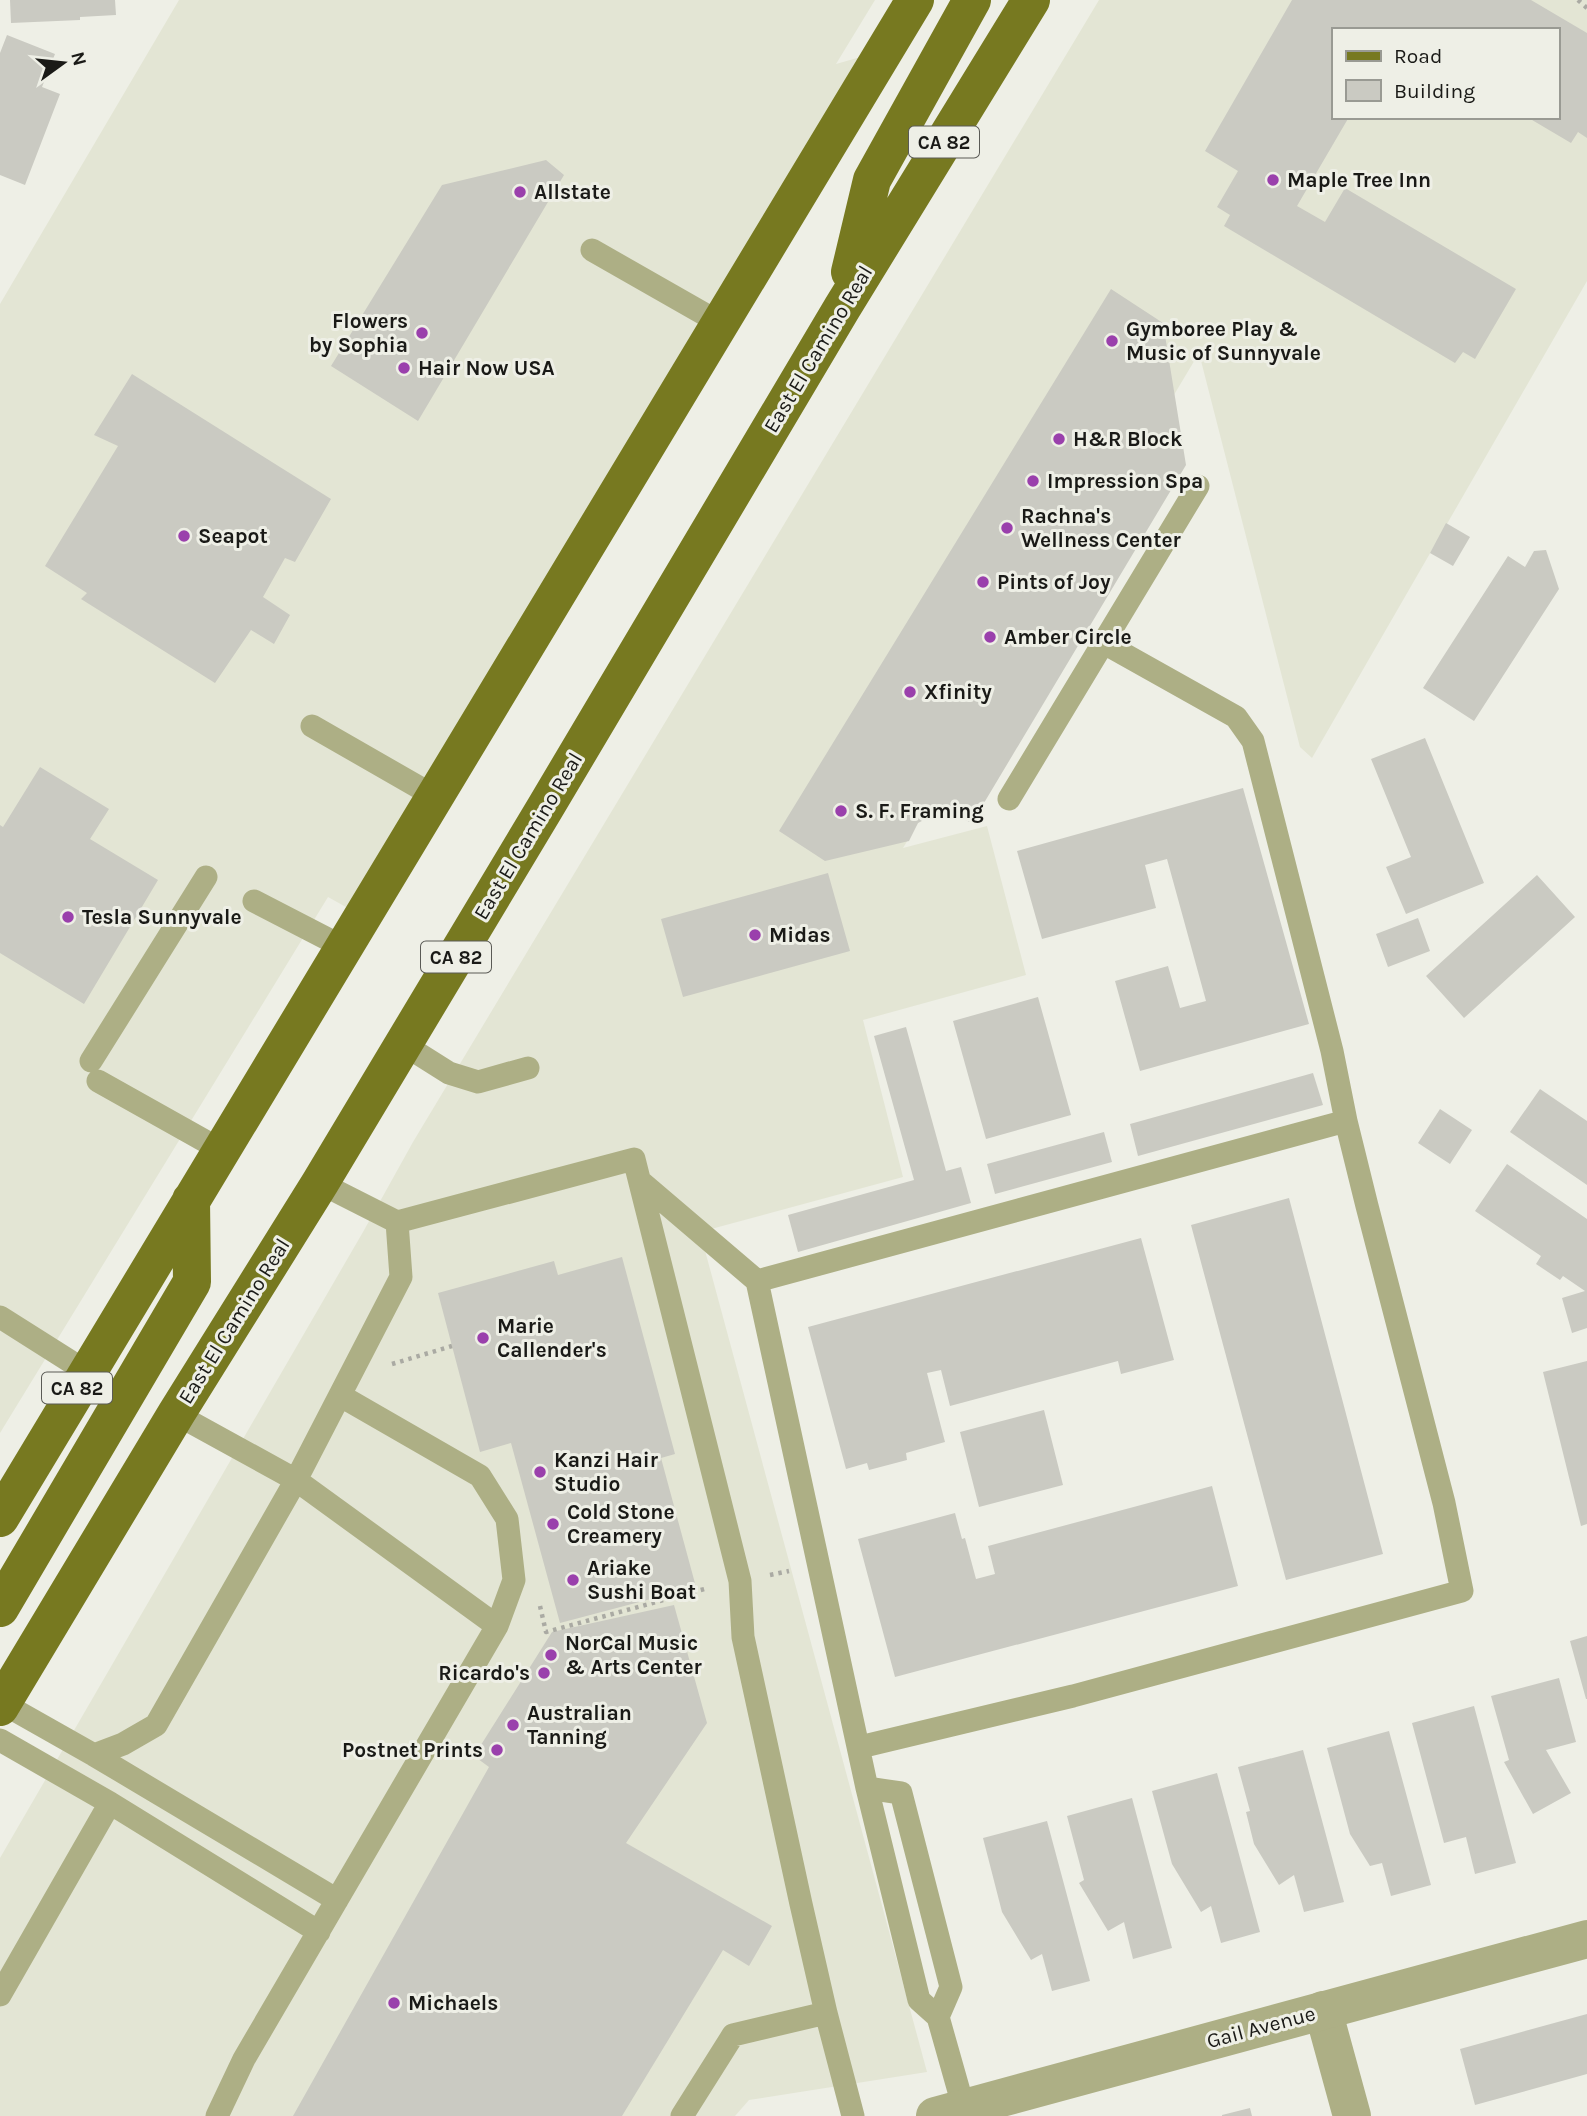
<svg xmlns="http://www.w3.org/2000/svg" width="1587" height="2116" viewBox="0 0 1587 2116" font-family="Karla,sans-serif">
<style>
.built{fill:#e3e5d4;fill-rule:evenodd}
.building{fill:#cacac2}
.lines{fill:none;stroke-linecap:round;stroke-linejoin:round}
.path{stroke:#aaaaa3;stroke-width:4.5;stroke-dasharray:3.5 5;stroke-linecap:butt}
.service{stroke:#adaf85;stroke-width:23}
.minor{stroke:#adaf85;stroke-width:38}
.tertiary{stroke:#adaf85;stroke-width:38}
.primary{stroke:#777920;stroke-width:38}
.poi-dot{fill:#9a40ac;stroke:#eeefe6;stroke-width:2.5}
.labels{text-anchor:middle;stroke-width:6;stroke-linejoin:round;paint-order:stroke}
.shield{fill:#eeefe6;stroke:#5a5a55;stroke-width:2}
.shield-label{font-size:19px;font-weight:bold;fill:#1a1a17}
.poi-label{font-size:21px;font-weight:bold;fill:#1a1a17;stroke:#eeefe6;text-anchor:start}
.street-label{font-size:21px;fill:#1a1a17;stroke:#eeefe6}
</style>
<rect width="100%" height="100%" fill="#eeefe6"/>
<path class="built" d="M 179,0 L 875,0 L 836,64 L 885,50 L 362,916 L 328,897 L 0,1433 L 0,304 Z
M 1099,0 L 1587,0 L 1587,281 L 1312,758 L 1300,747 L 1199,353 L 903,848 L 987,826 L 1026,975 L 863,1020 L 903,1177 L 700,1232 L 927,2072 L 749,2100 L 735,2116 L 0,2116 L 0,1858 L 363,1232 L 413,1142 ZM 1333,30 L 1557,30 L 1557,117 L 1333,117 Z"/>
<path class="building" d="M 10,0 L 115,0 L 116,15 L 80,17 L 80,20 L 11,23 Z
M 1292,0 L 1531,0 L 1587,33 L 1587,138 L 1578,132 L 1571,143 L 1527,117 L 1557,117 L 1557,30 L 1333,30 L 1333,117 L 1349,117 L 1297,206 L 1325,222 L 1345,188 L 1516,289 L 1475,359 L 1463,352 L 1455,363 L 1224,226 L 1230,215 L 1217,207 L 1238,171 L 1205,151 Z
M 7,35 L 55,54 L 42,87 L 60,94 L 25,185 L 0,175 L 0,53 Z
M 546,160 L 564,175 L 418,421 L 331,366 L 442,185 Z
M 1111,289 L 1163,323 L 1186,465 L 972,823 L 943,810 L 918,823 L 909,841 L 825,861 L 779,831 Z
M 132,374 L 331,499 L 295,562 L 285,558 L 263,597 L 290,615 L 274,644 L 251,630 L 215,683 L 81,599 L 87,593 L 45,566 L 118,446 L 94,435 Z
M 1446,523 L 1470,537 L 1453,566 L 1430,553 Z
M 1546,550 L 1559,589 L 1474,721 L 1423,688 L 1508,556 L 1525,567 L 1534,551 Z
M 1425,738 L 1484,883 L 1406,914 L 1386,867 L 1411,857 L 1371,759 Z
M 40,767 L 109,809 L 90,839 L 158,880 L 84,1004 L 0,953 L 0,825 L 3,827 Z
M 1243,788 L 1309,1024 L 1140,1071 L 1115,981 L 1168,966 L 1180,1008 L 1206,1001 L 1167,859 L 1145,865 L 1156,908 L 1042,939 L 1017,851 Z
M 828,873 L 850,951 L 683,997 L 661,919 Z
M 1537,875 L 1575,917 L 1464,1018 L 1426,976 Z
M 1418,918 L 1430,951 L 1388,967 L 1376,934 Z
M 1038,997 L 1071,1115 L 986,1139 L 953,1021 Z
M 906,1027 L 946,1171 L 961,1167 L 971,1203 L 798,1252 L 788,1215 L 914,1180 L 874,1036 Z
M 1313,1073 L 1323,1105 L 1138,1156 L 1130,1124 Z
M 1540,1089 L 1587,1121 L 1587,1185 L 1510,1132 Z
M 1440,1109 L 1472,1130 L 1450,1164 L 1418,1143 Z
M 1104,1132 L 1112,1162 L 995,1194 L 987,1164 Z
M 1507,1164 L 1587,1219 L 1587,1328 L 1572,1333 L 1562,1298 L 1585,1291 L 1563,1276 L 1560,1280 L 1536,1264 L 1541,1256 L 1475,1211 Z
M 1289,1198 L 1383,1554 L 1286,1580 L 1191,1225 Z
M 1141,1238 L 1174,1360 L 1121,1374 L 1118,1361 L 950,1406 L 941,1370 L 927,1373 L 945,1442 L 906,1453 L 907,1460 L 869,1470 L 867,1463 L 846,1469 L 808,1327 Z
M 622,1257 L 675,1454 L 661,1458 L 696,1587 L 560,1623 L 511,1443 L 480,1452 L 438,1293 L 554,1261 L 558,1275 Z
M 1587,1361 L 1587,1524 L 1581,1526 L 1543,1372 Z
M 1044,1410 L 1063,1485 L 979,1507 L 960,1432 Z
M 1212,1486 L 1238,1586 L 895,1677 L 858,1539 L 955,1513 L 962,1539 L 965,1538 L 976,1579 L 995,1574 L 988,1546 Z
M 674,1605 L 707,1723 L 626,1843 L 772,1926 L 749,1966 L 723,1950 L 622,2116 L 293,2116 L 489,1767 L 474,1756 L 552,1632 Z
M 1587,1636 L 1587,1699 L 1586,1699 L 1570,1641 Z
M 1559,1678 L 1576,1742 L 1546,1750 L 1571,1793 L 1533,1814 L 1504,1762 L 1509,1760 L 1491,1696 Z
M 1474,1706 L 1516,1863 L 1475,1874 L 1466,1837 L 1444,1843 L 1412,1723 Z
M 1389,1731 L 1431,1885 L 1391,1896 L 1382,1863 L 1370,1866 L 1350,1834 L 1327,1748 Z
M 1303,1750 L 1344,1902 L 1304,1912 L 1294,1875 L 1279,1885 L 1254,1844 L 1246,1812 L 1250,1811 L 1238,1767 Z
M 1217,1773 L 1260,1932 L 1221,1943 L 1211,1906 L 1201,1912 L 1172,1864 L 1152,1791 Z
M 1132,1798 L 1172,1948 L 1133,1959 L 1124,1922 L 1108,1931 L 1079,1883 L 1084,1880 L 1067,1816 Z
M 1047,1821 L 1090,1981 L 1052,1991 L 1042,1954 L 1031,1960 L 1002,1912 L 983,1838 Z
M 1587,2014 L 1587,2074 L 1475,2105 L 1460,2049 Z
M 1250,2108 L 1252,2116 L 1222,2116 L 1222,2115 Z"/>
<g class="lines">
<path class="path" d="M 1578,0 L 1587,8
M 392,1364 L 452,1346
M 770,1575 L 789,1571
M 540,1606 L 546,1632 L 708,1588"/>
<path class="service" d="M 592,250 L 720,323
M 312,726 L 434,796
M 1009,799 L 1198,486
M 254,901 L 343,947
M 403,1044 L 449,1073 L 478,1082 L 528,1068
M 91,1061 L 206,877
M 98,1081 L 221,1150
M 641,1182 L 757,1281
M 320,1183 L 397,1222 L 634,1159 L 740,1581 L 743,1637 L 801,1904 L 826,2013 L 853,2116
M 0,1317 L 87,1372
M 341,1396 L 480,1476 L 507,1519 L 514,1580 L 497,1626
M 176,1414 L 296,1480 L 497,1626 L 244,2059 L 217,2116
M 2,1703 L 94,1755 L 337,1900
M 0,1740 L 110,1803 L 319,1932
M 860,1747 L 1073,1696 L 1462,1591 L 1444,1503 L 1367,1206 L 1346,1121 L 1332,1051 L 1253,741 L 1236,717 L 1104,643
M 94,1755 L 123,1744 L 156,1725 L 296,1480 L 401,1277 L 397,1222
M 867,1788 L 901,1793 L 951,1987 L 938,2017
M 0,1995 L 110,1803
M 682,2116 L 733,2035 L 826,2013
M 966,2116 L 938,2017 L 919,2000 L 867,1788 L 757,1281 L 1346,1121"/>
<path class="minor" d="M 1323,2010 L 1352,2116"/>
<path class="tertiary" d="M 935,2116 L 1587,1939"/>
<path class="primary" d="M 850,272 L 872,180 L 972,0
M 0,1518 L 915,0
M 0,1608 L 192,1282 L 191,1200
M 0,1707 L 176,1414 L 320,1183 L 545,808 L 842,308 L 1031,0"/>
</g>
<g class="poi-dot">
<circle cx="1273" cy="180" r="7"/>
<circle cx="520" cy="192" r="7"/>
<circle cx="422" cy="333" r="7"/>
<circle cx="1112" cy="341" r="7"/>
<circle cx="404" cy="368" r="7"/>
<circle cx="1059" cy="439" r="7"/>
<circle cx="1033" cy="481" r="7"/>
<circle cx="1007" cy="528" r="7"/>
<circle cx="184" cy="536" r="7"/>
<circle cx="983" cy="582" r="7"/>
<circle cx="990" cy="637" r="7"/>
<circle cx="910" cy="692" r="7"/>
<circle cx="841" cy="811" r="7"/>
<circle cx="68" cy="917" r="7"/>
<circle cx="755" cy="935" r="7"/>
<circle cx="483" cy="1338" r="7"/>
<circle cx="540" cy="1472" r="7"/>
<circle cx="553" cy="1524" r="7"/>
<circle cx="573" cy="1580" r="7"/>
<circle cx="551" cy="1655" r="7"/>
<circle cx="544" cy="1673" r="7"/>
<circle cx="513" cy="1725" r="7"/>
<circle cx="497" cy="1750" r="7"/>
<circle cx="394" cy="2003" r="7"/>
</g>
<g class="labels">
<g class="shield">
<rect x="909" y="126.5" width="70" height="31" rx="5"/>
<rect x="421" y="941.5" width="70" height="31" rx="5"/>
<rect x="42" y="1372.5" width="70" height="31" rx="5"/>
</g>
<g class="shield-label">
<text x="944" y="149">CA 82</text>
<text x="456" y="964">CA 82</text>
<text x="77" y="1395">CA 82</text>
</g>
<g class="poi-label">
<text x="1287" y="187">Maple Tree Inn</text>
<text x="534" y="199">Allstate</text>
<text x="408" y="328" text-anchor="end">Flowers<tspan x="408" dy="24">by Sophia</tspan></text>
<text x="1126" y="336">Gymboree Play &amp;<tspan x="1126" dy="24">Music of Sunnyvale</tspan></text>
<text x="418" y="375">Hair Now USA</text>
<text x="1073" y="446">H&amp;R Block</text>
<text x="1047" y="488">Impression Spa</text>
<text x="1021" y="523">Rachna's<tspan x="1021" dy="24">Wellness Center</tspan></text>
<text x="198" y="543">Seapot</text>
<text x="997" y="589">Pints of Joy</text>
<text x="1004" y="644">Amber Circle</text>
<text x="924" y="699">Xfinity</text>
<text x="855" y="818">S. F. Framing</text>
<text x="82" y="924">Tesla Sunnyvale</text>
<text x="769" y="942">Midas</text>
<text x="497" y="1333">Marie<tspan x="497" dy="24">Callender's</tspan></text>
<text x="554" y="1467">Kanzi Hair<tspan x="554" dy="24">Studio</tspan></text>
<text x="567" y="1519">Cold Stone<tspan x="567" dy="24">Creamery</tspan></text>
<text x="587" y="1575">Ariake<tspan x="587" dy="24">Sushi Boat</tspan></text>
<text x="565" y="1650">NorCal Music<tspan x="565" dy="24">&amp; Arts Center</tspan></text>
<text x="530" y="1680" text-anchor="end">Ricardo's</text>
<text x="527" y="1720">Australian<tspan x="527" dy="24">Tanning</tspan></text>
<text x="483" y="1757" text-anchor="end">Postnet Prints</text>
<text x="408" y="2010">Michaels</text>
</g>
<g class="street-label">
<text transform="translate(818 349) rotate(-59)" y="7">East El Camino Real</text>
<text transform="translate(528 836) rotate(-59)" y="7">East El Camino Real</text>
<text transform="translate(234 1321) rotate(-58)" y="7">East El Camino Real</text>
<text transform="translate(1261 2027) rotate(-15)" y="7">Gail Avenue</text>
</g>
</g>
<rect x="1332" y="28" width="228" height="91" fill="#eeefe6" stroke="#999a93" stroke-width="2"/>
<rect x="1346" y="51" width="35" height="10" fill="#777920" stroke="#999a93" stroke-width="2"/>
<text x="1394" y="63" font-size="21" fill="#1a1a17">Road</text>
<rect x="1346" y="80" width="35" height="21" fill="#cacac2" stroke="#999a93" stroke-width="2"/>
<text x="1394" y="98" font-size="21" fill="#1a1a17">Building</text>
<g transform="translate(63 63) rotate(75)" stroke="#eeefe6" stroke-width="5" paint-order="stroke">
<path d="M0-5L12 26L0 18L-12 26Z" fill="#1a1a17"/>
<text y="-10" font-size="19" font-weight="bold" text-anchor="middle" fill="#1a1a17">N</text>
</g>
</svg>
